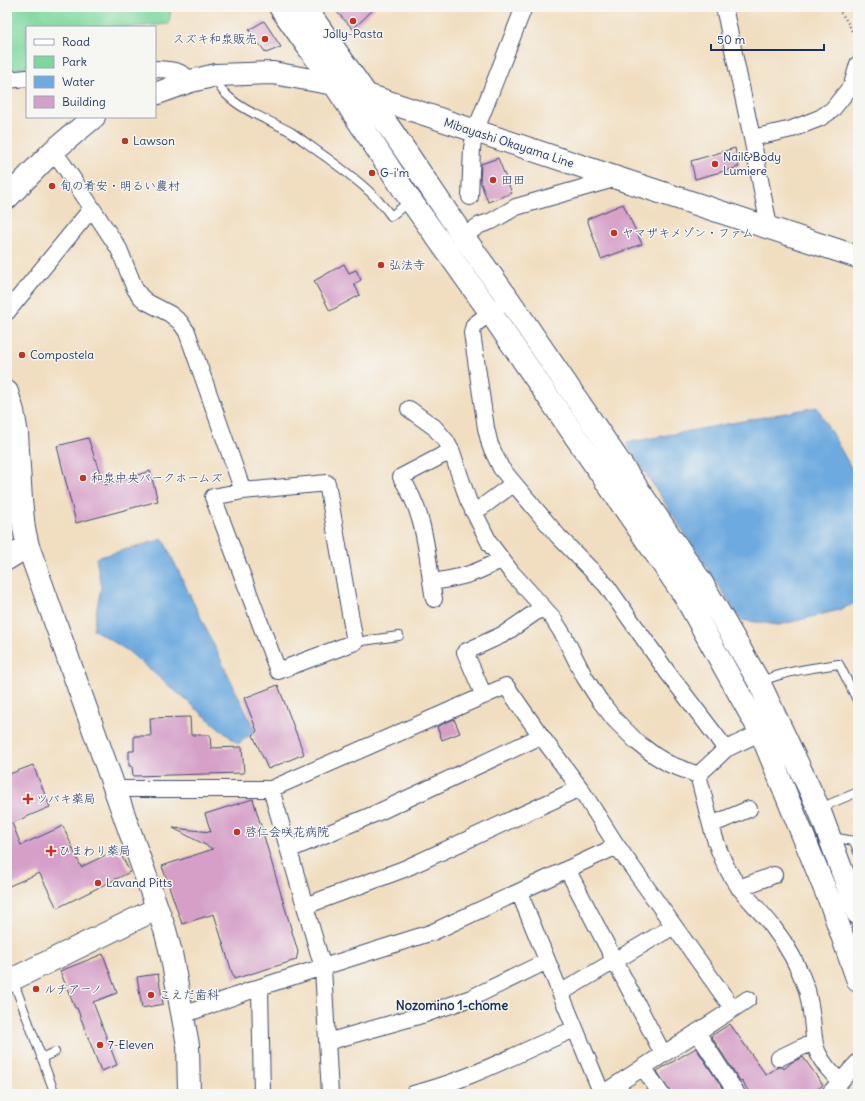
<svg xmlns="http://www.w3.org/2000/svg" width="865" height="1101" viewBox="0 0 865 1101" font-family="Delius,'Klee One',sans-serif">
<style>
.green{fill:#7dd79d;stroke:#4c837e}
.water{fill:#6daadf;stroke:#446c9e}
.building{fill:#d59fc8}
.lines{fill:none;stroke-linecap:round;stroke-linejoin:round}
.lane-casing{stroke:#3b496d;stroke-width:10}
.street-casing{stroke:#3b496d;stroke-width:18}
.secondary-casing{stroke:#3b496d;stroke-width:24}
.path{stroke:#3b496d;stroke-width:2.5;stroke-dasharray:1 3;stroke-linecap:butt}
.lane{stroke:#fff;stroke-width:8}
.street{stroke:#fff;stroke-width:16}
.secondary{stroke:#fff;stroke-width:22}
.poi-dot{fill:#c8321e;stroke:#f6f6f2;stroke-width:1.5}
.labels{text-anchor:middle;stroke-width:3;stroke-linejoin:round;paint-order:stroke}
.poi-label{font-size:12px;fill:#1b2f5e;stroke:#f6f6f2;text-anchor:start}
.street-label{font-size:12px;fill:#1b2f5e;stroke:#f6f6f2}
.neighbourhood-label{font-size:13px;font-weight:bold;fill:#1b2f5e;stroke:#f6f6f2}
</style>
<rect width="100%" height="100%" fill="#f6f6f2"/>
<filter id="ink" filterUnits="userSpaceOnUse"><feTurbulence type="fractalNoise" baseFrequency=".025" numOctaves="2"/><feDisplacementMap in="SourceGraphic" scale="8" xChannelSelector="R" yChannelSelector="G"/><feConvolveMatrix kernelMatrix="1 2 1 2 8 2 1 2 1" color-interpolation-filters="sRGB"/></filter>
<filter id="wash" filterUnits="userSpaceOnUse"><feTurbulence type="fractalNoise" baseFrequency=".012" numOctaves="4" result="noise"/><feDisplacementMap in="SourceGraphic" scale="16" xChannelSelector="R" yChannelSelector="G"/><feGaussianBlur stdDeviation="0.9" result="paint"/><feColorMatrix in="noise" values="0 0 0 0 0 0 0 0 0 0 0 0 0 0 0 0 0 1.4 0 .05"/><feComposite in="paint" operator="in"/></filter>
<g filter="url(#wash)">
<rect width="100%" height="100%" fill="#f1dec0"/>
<path class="green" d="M 7,7 L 171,7 L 169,24 L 131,27 L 27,27 L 27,67 L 7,70 Z"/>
<path class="water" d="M 817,407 L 858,480 L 858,602 L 839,610 L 779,625 L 741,620 L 626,443 Z
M 163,539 L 255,731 L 238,744 L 128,651 L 93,629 L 101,587 L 96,558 Z"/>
<g id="blocks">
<path class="building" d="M 332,7 L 376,7 L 353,29 Z
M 264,21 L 281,47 L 266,53 L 249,30 Z
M 735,148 L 739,167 L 695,179 L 691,161 Z
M 498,158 L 512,193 L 488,202 L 480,181 L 481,164 Z
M 623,204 L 642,244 L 601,259 L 587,219 Z
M 344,264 L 349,273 L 356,270 L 361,280 L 354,284 L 360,295 L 330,311 L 314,281 Z
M 88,438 L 104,485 L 150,471 L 158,501 L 76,523 L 57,446 Z
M 278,685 L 304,754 L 268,769 L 253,735 L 257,731 L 244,698 Z
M 190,717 L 191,735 L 210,735 L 211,748 L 242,747 L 244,773 L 133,776 L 132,766 L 129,766 L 129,751 L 134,751 L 134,736 L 151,736 L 150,718 Z
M 454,719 L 460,733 L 442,740 L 437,727 Z
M 33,765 L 50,807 L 12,823 L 21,845 L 63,826 L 81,867 L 118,849 L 130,872 L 57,908 L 40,874 L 39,873 L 7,887 L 7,775 Z
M 253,799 L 298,952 L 296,960 L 234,979 L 214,914 L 182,924 L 162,866 L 213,849 L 173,828 L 211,832 L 205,814 Z
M 103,954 L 117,993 L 93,1002 L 117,1065 L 101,1071 L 77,1008 L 75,1008 L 60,971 Z
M 158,974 L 163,1004 L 142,1008 L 137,977 Z
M 730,1024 L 766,1075 L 778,1067 L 782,1067 L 784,1069 L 792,1062 L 803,1057 L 823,1085 L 811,1094 L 750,1094 L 742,1081 L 741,1082 L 711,1036 Z
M 696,1048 L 725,1092 L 722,1094 L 671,1094 L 657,1071 Z"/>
</g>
</g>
<g filter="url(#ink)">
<use href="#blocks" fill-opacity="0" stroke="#3b496d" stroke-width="1"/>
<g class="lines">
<g class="lane-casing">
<path id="lane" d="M 216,76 C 218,88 225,94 235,102 C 252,115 273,122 291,132 C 303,140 314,149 326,157 C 349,174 374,192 391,216 L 410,201
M 355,642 L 399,636
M 760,682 C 785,671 812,668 839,664 L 858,702
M 820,808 L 858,792
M 832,837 L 854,841 L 858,852
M 13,980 L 55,1094
M 41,1058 L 55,1052"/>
</g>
<g class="street-casing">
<path id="street" d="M 724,7 L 752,138 L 767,216 L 763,227
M 155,69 C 170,70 180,69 191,81
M 7,80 L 27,78
M 852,85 L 858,64
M 752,138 L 792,129 L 820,118 L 832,110 L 852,85 L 858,84
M 53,151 L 63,164 L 119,249 L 135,289 L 141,297 L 147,302 L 170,314 L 180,322 L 187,332 L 243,491 L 327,483 L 355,642 L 278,671 L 213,497 L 243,491
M 470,197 L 472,148 L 475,132 L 524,7
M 463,236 L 480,225 L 492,221 L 516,207 L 617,178
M 499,306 L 474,325 L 472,333 L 486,428 L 490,445 L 501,468 L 558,536 L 606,585 L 668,673 L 726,749
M 7,312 L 92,208
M 409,409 L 434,427 L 446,441 L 452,452 L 468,500 L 490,544 L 512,573 L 552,617 L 564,636 L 585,678 L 600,701 L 615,720 L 637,742 L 654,755 L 669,764 L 698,775 C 708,810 713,846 732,877 C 744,896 760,910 773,927 C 787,945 799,967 807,990 C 810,1003 812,1016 813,1029 C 814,1037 814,1045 818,1053 C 823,1064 831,1073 840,1081
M 473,511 L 482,507 L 513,484
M 431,582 C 459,578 477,574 501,559
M 434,599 C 429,573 428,545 420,519 C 416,504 409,490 401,477 L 441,456 L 452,452
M 484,696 L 465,652 L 504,634 L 543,607
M 698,775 L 726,749 L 770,728
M 116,789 L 271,789 L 506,686 L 541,736 L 580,788 L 617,846 L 733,1009 L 602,1094
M 271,789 L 323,968 L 330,1094
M 711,825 L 749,809
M 289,850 L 379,812 L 541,736
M 567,869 L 663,1054
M 739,888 L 774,875
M 519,892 L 602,1094
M 305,906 L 404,869 L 580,788
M 260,987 L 262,1094
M 560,993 L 674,926
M 733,1009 L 748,999
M 183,1015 L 260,987 L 433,932 L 617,846
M 697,1032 L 737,1094
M 327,1042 L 425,1014 L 471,998 L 547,961
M 779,1058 L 802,1047 L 814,1043
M 643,1067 L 661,1094
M 413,1094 C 471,1080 521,1051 575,1029
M 829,1094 L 858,1062"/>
</g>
<g class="secondary-casing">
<path id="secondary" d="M 280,7 L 334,84 L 411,201 L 490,312 L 684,595 L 761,733 L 831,904 L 858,981
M 305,7 L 396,137 L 463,236 L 509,300 L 702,583 L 759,682 L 819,809 L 858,914
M 155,94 L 191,81 L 216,75 L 273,73 L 334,84 L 617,178 L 858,257
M 7,198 L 53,151 L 94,117
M 7,392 L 13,411 L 17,434 L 21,500 L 24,529 L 28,546 L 165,930 L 171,953 L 188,1045 L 189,1094
M 7,559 L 28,546
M 7,982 L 156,909"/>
</g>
<path class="path" d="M 835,7 C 845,15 852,31 858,43"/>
<use href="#lane" class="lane"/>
<use href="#street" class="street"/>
<use href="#secondary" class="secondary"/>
</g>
</g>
<g class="poi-dot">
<circle cx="353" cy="21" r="4"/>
<circle cx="265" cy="39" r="4"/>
<circle cx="125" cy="141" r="4"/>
<circle cx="715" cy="164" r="4"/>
<circle cx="372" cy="173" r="4"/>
<circle cx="493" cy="180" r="4"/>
<circle cx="52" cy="186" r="4"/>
<circle cx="614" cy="233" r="4"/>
<circle cx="381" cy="265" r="4"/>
<circle cx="22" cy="355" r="4"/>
<circle cx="83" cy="478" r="4"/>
<path d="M26 793h4v4h4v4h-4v4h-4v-4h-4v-4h4z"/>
<circle cx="237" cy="832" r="4"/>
<path d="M49 845h4v4h4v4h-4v4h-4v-4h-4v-4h4z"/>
<circle cx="98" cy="883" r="4"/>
<circle cx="36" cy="989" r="4"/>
<circle cx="151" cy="995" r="4"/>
<circle cx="100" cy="1045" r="4"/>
</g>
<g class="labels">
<g class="poi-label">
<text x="353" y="38" text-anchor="middle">Jolly-Pasta</text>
<text x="257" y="43" text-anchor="end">スズキ和泉販売</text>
<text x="133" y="145">Lawson</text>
<text x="723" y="161">Nail&amp;Body<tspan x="723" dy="14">Lumiere</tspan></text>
<text x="380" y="177">G-i'm</text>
<text x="501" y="184">田田</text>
<text x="60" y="190">旬の肴安・明るい農村</text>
<text x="622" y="237">ヤマザキメゾン・ファム</text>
<text x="389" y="269">弘法寺</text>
<text x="30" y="359">Compostela</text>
<text x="91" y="482">和泉中央パークホームズ</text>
<text x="36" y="803">ツバキ薬局</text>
<text x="245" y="836">啓仁会咲花病院</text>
<text x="59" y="855">ひまわり薬局</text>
<text x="106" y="887">Lavand Pitts</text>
<text x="44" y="993">ルチアーノ</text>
<text x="159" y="999">こえだ歯科</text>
<text x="108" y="1049">7-Eleven</text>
</g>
<g class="street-label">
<text transform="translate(509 143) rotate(18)" y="4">Mibayashi Okayama Line</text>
</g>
<g class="neighbourhood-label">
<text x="452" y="1010">Nozomino 1-chome</text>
</g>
</g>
<rect width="865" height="1101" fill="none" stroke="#f6f6f2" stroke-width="24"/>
<rect x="26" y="26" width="130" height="92" fill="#f6f6f2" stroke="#9ea6b7"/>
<rect x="34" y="39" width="20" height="6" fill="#ffffff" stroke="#9ea6b7"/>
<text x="62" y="46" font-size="12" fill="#1b2f5e">Road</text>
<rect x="34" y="56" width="20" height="12" fill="#7dd79d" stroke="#9ea6b7"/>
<text x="62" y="66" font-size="12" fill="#1b2f5e">Park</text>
<rect x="34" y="76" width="20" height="12" fill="#6daadf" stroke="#9ea6b7"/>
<text x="62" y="86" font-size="12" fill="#1b2f5e">Water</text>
<rect x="34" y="96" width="20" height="12" fill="#d59fc8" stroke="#9ea6b7"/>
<text x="62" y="106" font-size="12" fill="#1b2f5e">Building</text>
<path d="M711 44v6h113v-6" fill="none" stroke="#1b2f5e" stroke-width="2"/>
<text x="717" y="44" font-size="12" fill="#1b2f5e" stroke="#f6f6f2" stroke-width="3" paint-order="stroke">50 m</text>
</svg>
